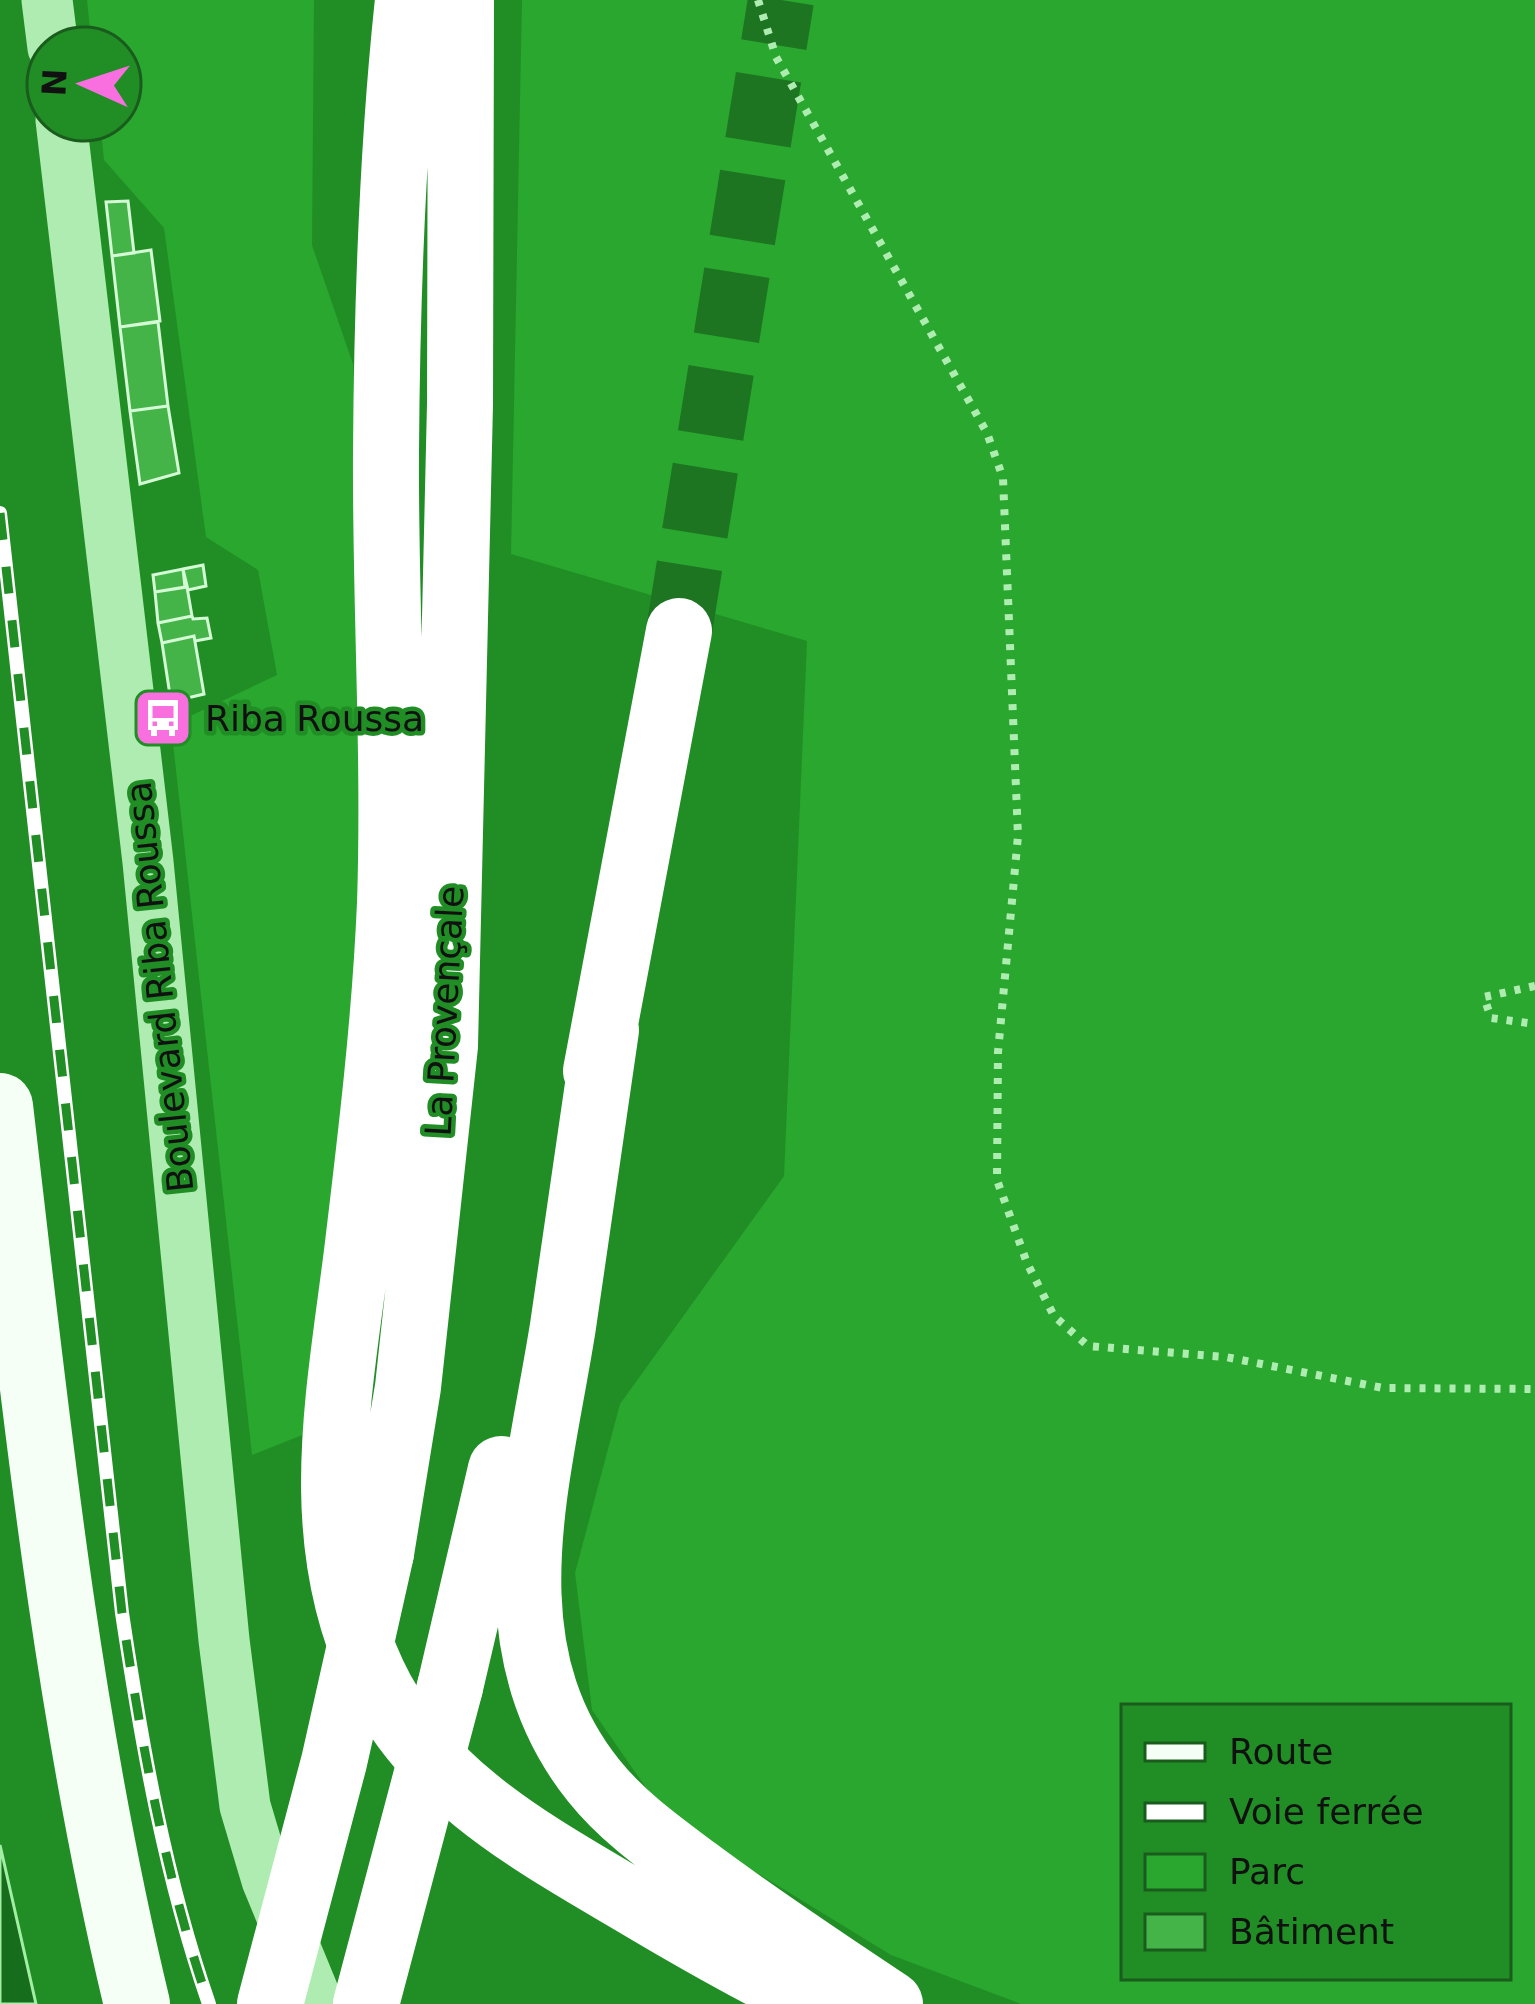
<svg xmlns="http://www.w3.org/2000/svg" width="1535" height="2004" viewBox="0 0 1535 2004" font-family="'DejaVu Sans',sans-serif">
<style>
.green{fill:#29a72e;fill-rule:evenodd}
.water{fill:#166d1b;stroke:#a2eea4;stroke-width:3}
.building{fill:#44b448;stroke:#d4f9d5;stroke-width:3}
.lines{fill:none;stroke-linecap:round;stroke-linejoin:round}
.motorway-tunnel{stroke:#1d7521;stroke-width:66;stroke-dasharray:66 33;stroke-linecap:butt}
.path{stroke:#afecb1;stroke-width:8;stroke-dasharray:6 9;stroke-linecap:butt}
.tertiary{stroke:#afecb1;stroke-width:51}
.primary{stroke:#f5fff6;stroke-width:66}
.motorway{stroke:#fff;stroke-width:66}
.rail-casing{stroke:#fff;stroke-width:14}
.rail{stroke:#208e25;stroke-width:9;stroke-dasharray:27;stroke-linecap:butt}
.motorway-bridge{stroke:#fff;stroke-width:66}
.labels{text-anchor:middle;stroke-width:9;stroke-linejoin:round;paint-order:stroke}
.poi-label{font-size:36px;fill:#111;stroke:#208e25;text-anchor:start}
.street-label{font-size:36px;fill:#111;stroke:#208e25}
</style>
<rect width="100%" height="100%" fill="#208e25"/>
<path class="green" d="M 87,0 L 314,0 L 312,245 L 353,364 L 374,617 L 376,911 L 310,1432 L 252,1455 L 171,725 L 277,675 L 258,570 L 206,537 L 164,228 L 104,160 L 100,120 L 120,120 L 120,48 L 92,48 Z
M 522,0 L 1535,0 L 1535,2004 L 1021,2004 L 891,1955 L 667,1818 L 592,1710 L 575,1573 L 620,1404 L 784,1176 L 807,641 L 511,554 ZM 1124,1707 L 1508,1707 L 1508,1977 L 1124,1977 Z"/>
<path class="water" d="M 0,1845 L 36,2004 L 0,2004 Z"/>
<path class="building" d="M 128,201 L 134,253 L 112,256 L 106,202 Z
M 151,250 L 160,321 L 120,327 L 112,256 Z
M 158,322 L 168,406 L 130,411 L 120,327 Z
M 168,406 L 179,473 L 140,484 L 130,411 Z
M 203,565 L 206,586 L 188,590 L 183,569 Z
M 183,569 L 185,587 L 155,592 L 153,575 Z
M 187,587 L 192,616 L 158,623 L 155,592 Z
M 192,616 L 193,619 L 207,618 L 211,638 L 195,641 L 194,636 L 162,643 L 158,623 Z
M 194,636 L 204,694 L 171,702 L 162,643 Z"/>
<g class="lines">
<path class="motorway-tunnel" d="M 679,631 L 781,0"/>
<path class="path" d="M 758,0 L 776,57 L 987,433 L 1003,478 L 1018,836 L 998,1052 L 997,1180 L 1027,1263 L 1054,1316 L 1088,1346 L 1226,1357 L 1383,1388 L 1535,1389
M 1535,986 L 1484,997 L 1491,1018 L 1535,1024"/>
<path class="tertiary" d="M 47,0 L 53,48
M 61,120 L 148,862 L 224,1640 L 245,1806 L 267,1880 L 318,2004"/>
<path class="primary" d="M 0,1106 C 35,1406 66,1710 137,2004"/>
<path class="motorway" d="M 408,0 C 392,149 387,302 386,451 C 385,602 395,752 390,903 C 385,1020 371,1136 357,1252 C 339,1395 309,1537 373,1674 C 424,1784 531,1842 631,1901 C 693,1938 754,1973 819,2004
M 606,1030 C 591,1128 578,1227 563,1326 C 539,1479 485,1646 594,1781 C 622,1816 660,1843 696,1870 C 759,1917 825,1961 890,2004
M 596,1071 L 679,631
M 381,1553 L 408,1387 L 445,1046 L 460,404 L 461,0
M 450,1687 L 501,1469"/>
<g class="rail-casing">
<path id="rail" d="M 0,513 L 122,1613 C 142,1746 165,1877 209,2004"/>
</g>
<use href="#rail" class="rail"/>
<path class="motorway-bridge" d="M 270,2004 L 334,1762 L 381,1553
M 366,2004 L 450,1687"/>
</g>
<defs>
<g id="bus-square" transform="scale(3)"><rect x="-9" y="-9" width="18" height="18" rx="4" fill="#fa6fdf" stroke="#208e25"/><path d="M-5-6H5V4H4V6H2V4H-2V6H-4V4H-5ZM-3.5-4V0h7V-4ZM-3.5 1.2v1.5H-2V1.2ZM2 1.2v1.5H3.5V1.2Z" fill="#fff"/></g>
</defs>
<g fill-rule="evenodd">
<use href="#bus-square" x="163" y="718"/>
</g>
<g class="labels">
<g class="poi-label">
<text x="205" y="731">Riba Roussa</text>
</g>
<g class="street-label">
<text transform="translate(159 987) rotate(-96)" y="13">Boulevard Riba Roussa</text>
<text transform="translate(444 1011) rotate(-87)" y="13">La Provençale</text>
</g>
</g>
<rect x="1121" y="1704" width="390" height="276" fill="#208e25" stroke="#1a5c1d" stroke-width="3"/>
<rect x="1145" y="1743" width="60" height="18" fill="#f5fff6" stroke="#1a5c1d" stroke-width="3"/>
<text x="1229" y="1764" font-size="36" fill="#111111">Route</text>
<rect x="1145" y="1803" width="60" height="18" fill="#ffffff" stroke="#1a5c1d" stroke-width="3"/>
<text x="1229" y="1824" font-size="36" fill="#111111">Voie ferrée</text>
<rect x="1145" y="1854" width="60" height="36" fill="#29a72e" stroke="#1a5c1d" stroke-width="3"/>
<text x="1229" y="1884" font-size="36" fill="#111111">Parc</text>
<rect x="1145" y="1914" width="60" height="36" fill="#44b448" stroke="#1a5c1d" stroke-width="3"/>
<text x="1229" y="1944" font-size="36" fill="#111111">Bâtiment</text>
<g transform="translate(84 84) rotate(273)"><circle r="57" fill="#208e25" stroke="#1a5c1d" stroke-width="3"/>
<path d="M0-9L21 45L0 30L-21 45Z" fill="#fa6fdf"/>
<text y="-18" font-size="33" font-weight="bold" text-anchor="middle" fill="#111111">N</text>
</g>
</svg>
